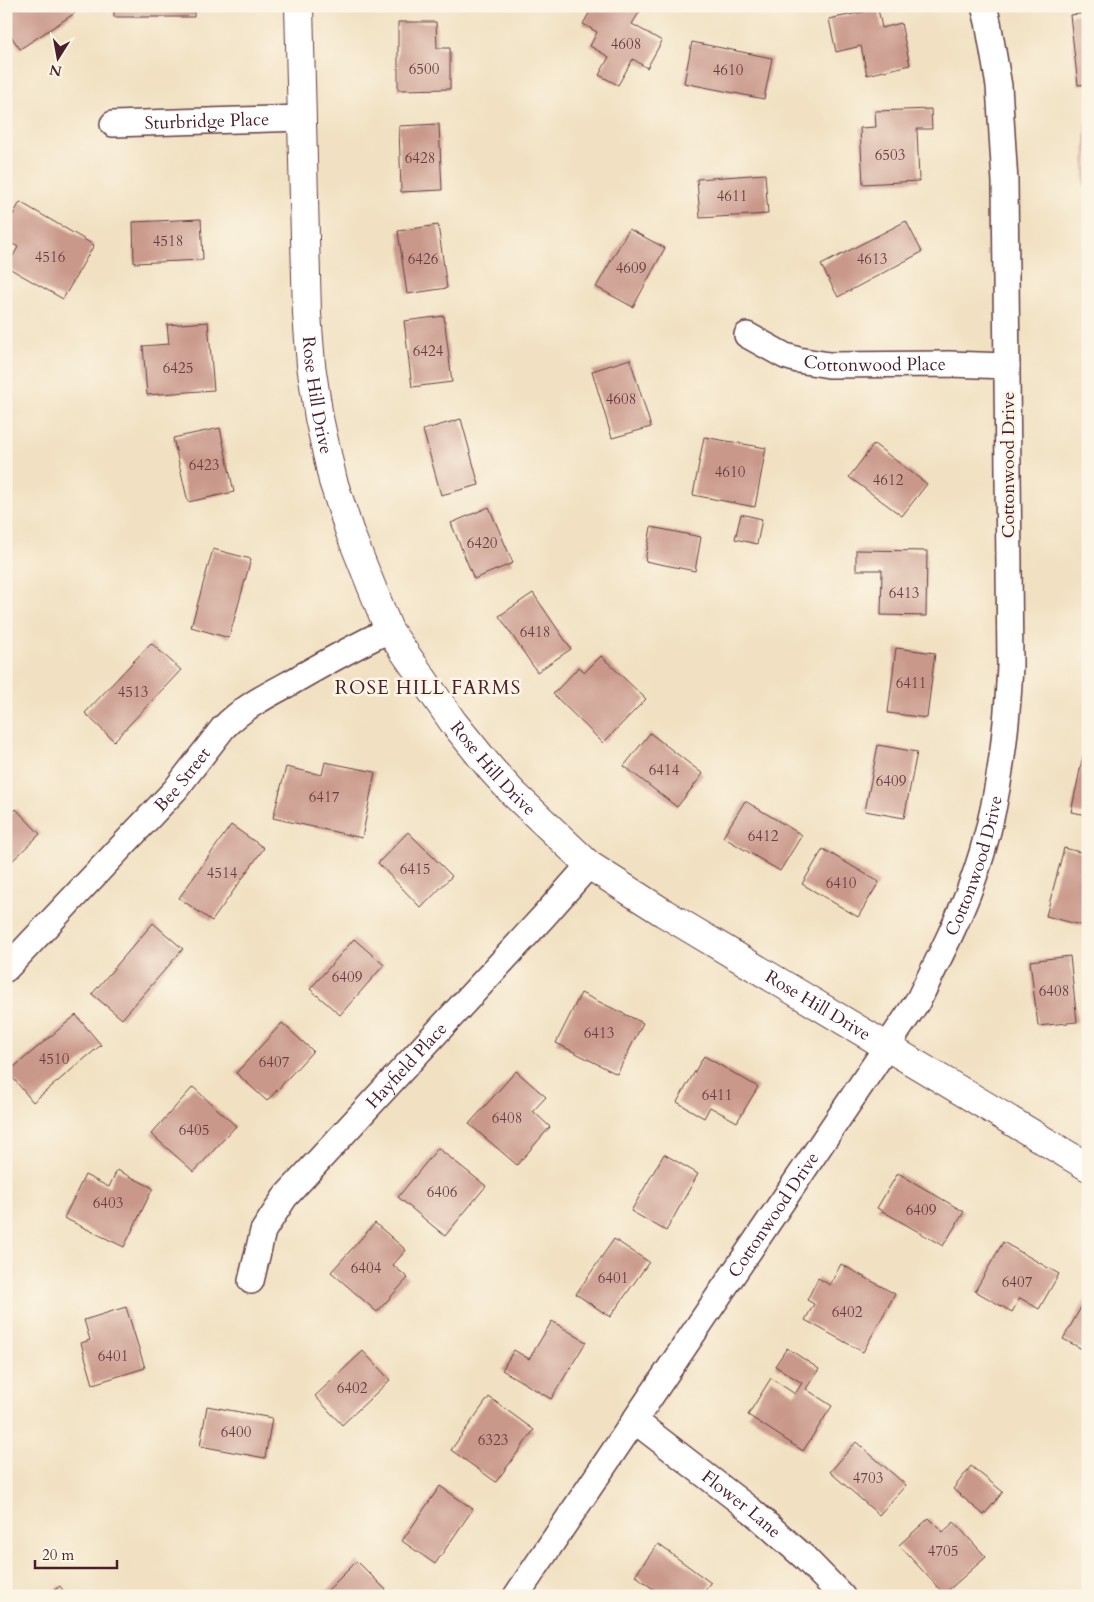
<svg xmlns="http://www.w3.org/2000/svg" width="1094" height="1602" viewBox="0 0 1094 1602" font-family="Cardo,serif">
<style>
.building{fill:#c9988a}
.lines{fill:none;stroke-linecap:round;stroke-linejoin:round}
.street-casing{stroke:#633c42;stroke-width:28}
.secondary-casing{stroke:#633c42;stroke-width:30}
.street{stroke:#fff;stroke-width:25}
.secondary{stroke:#fff;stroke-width:28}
.labels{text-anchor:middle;stroke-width:5;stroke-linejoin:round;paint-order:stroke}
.number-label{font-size:15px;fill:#6a3d43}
.street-label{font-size:18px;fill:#4a1f2b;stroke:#fcf5e5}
.neighbourhood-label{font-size:19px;letter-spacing:1px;fill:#4a1f2b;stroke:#fcf5e5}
</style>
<rect width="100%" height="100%" fill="#fcf5e5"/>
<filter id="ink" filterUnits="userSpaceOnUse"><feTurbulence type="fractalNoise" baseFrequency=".02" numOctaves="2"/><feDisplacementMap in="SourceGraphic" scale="10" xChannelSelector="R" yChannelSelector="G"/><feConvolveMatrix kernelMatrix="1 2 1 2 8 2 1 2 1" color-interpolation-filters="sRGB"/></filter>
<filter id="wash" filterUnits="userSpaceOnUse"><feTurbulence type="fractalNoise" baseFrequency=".0096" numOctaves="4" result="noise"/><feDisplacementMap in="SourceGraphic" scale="20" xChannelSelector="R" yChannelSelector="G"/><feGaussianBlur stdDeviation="1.12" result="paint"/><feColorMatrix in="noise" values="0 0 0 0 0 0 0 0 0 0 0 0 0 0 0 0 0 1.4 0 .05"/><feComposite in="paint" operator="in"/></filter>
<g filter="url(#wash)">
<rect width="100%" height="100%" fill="#f1e1c2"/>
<g id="blocks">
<path class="building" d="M 11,6 L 70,6 L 75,13 L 20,49 L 6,29 L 6,10 Z
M 114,6 L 194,6 L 194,17 L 114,17 Z
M 593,6 L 639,6 L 642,8 L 632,24 L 662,41 L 647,68 L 633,59 L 618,85 L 599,75 L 609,57 L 590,46 L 597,32 L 583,24 Z
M 878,9 L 882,28 L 901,23 L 910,65 L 867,75 L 861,46 L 836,52 L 829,19 Z
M 1088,13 L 1088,84 L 1078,85 L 1070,15 Z
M 398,22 L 436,22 L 437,48 L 450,48 L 450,89 L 398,90 Z
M 692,42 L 772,58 L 764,99 L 684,83 Z
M 931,109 L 932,129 L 917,129 L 919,181 L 863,184 L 860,128 L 876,127 L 875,111 Z
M 1086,121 L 1088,121 L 1088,185 L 1083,185 Z
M 439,124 L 442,190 L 401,192 L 399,126 Z
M 765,174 L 768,214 L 700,218 L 697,179 Z
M 20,202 L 94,245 L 63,299 L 7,267 L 18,247 L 6,240 L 6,227 Z
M 201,219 L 203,260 L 134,263 L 133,222 Z
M 906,221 L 922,252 L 838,297 L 821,265 Z
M 438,225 L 447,288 L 407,294 L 398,231 Z
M 629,229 L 665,248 L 633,307 L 596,287 Z
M 444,316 L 452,382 L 412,387 L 404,321 Z
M 208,322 L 214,390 L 147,395 L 143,346 L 169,344 L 167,325 Z
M 630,359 L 651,427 L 612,438 L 592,371 Z
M 461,419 L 479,485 L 441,495 L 423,430 Z
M 220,428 L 234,492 L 188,502 L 173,438 Z
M 704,437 L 766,448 L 755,507 L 693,495 Z
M 874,444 L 927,484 L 902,516 L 849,477 Z
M 489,507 L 513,563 L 474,579 L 451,523 Z
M 741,514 L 762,519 L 757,544 L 735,539 Z
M 651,527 L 701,537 L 695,571 L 645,561 Z
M 213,549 L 251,559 L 229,638 L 191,627 Z
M 856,550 L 927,551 L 926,616 L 881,615 L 882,570 L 856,570 Z
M 533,593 L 571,649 L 537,672 L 499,616 Z
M 151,643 L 181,670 L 114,741 L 85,713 Z
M 896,648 L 935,653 L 927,718 L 888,713 Z
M 601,656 L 646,699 L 603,743 L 553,694 L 579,667 L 585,672 Z
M 650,733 L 703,774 L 677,807 L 624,766 Z
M 1087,737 L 1088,737 L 1088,815 L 1071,812 Z
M 878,745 L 917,752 L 904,818 L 865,811 Z
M 325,762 L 375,772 L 362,838 L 273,818 L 286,767 L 322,775 Z
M 745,801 L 802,835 L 780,871 L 723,837 Z
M 16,809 L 40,834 L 6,867 L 6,819 Z
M 231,825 L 264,848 L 212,921 L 179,898 Z
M 408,832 L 452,876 L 421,908 L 378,863 Z
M 1064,848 L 1088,854 L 1088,927 L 1046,916 Z
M 823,849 L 879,882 L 858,917 L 802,884 Z
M 153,923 L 183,949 L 122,1019 L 92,994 Z
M 354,939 L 384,965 L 340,1015 L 310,989 Z
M 1070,956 L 1077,1022 L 1038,1026 L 1030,961 Z
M 581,993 L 643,1023 L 617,1074 L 556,1043 Z
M 76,1015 L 101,1045 L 33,1102 L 8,1072 Z
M 282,1023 L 313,1051 L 267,1101 L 236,1073 Z
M 704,1056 L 758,1087 L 737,1122 L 710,1107 L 704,1118 L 677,1102 Z
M 516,1071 L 546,1097 L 533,1111 L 550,1127 L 517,1165 L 469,1124 Z
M 193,1087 L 236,1126 L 194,1172 L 151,1134 Z
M 438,1148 L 486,1186 L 445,1236 L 398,1197 Z
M 664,1154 L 698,1174 L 666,1231 L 631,1211 Z
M 117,1170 L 153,1188 L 124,1247 L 64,1218 L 85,1175 L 109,1187 Z
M 898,1173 L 964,1212 L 943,1246 L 877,1208 Z
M 375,1223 L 406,1250 L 393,1265 L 408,1278 L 377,1312 L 331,1272 Z
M 614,1239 L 649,1262 L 610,1317 L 576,1294 Z
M 1003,1242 L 1059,1274 L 1039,1309 L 1020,1298 L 1012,1312 L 975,1291 Z
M 841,1264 L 895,1294 L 863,1352 L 805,1320 L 814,1304 L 807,1300 L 818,1278 L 830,1285 Z
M 1088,1295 L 1088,1352 L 1063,1339 Z
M 126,1307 L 145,1368 L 93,1384 L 81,1343 L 90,1340 L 84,1320 Z
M 552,1321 L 586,1342 L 551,1399 L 502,1370 L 514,1350 L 529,1359 Z
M 787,1348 L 819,1369 L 806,1389 L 832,1406 L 803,1451 L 748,1415 L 771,1378 L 795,1394 L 802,1383 L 775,1366 Z
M 363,1351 L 390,1380 L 342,1425 L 315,1396 Z
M 489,1397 L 534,1430 L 496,1482 L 451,1450 Z
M 207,1406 L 272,1418 L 265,1458 L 200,1446 Z
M 856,1442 L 906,1485 L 879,1515 L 830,1472 Z
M 971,1466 L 1003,1492 L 984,1515 L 953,1489 Z
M 440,1486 L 473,1509 L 435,1564 L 402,1541 Z
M 929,1518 L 943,1532 L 954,1522 L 986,1557 L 944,1594 L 899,1545 Z
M 658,1544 L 711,1583 L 701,1596 L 662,1596 L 635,1575 Z
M 357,1561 L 386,1590 L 380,1596 L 322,1596 Z
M 60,1586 L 67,1596 L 46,1596 Z"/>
</g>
</g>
<g filter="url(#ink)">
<use href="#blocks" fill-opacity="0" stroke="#633c42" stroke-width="1"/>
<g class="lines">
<g class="street-casing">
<g id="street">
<path id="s1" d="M 113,124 L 302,118"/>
<path id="s2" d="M 747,335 L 785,356 L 798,360 L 829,365 L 949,364 L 1007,366"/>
<path id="s3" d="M 6,969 L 175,790 L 223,728 C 242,708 266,696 290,683 C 323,664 355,646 389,630"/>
<path id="s4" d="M 251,1281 L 263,1231 L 285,1197 L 544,916 L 589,865"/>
<path id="s5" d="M 635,1421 L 752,1511 L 804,1557 L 842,1596"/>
<path id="s6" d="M 516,1596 L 919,999 C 942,952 967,904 982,853 C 1000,793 1007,730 1010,666 L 1005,182 L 999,86 L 988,22 L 984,6"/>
</g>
</g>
<g class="secondary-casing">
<g id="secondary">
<path id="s7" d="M 299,6 L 307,314 L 311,365 L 319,418 L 333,481 L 350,533 L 389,630 L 453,722 L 491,769 L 513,793 L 589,865 L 664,913 L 1088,1167"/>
</g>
</g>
<use href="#street" class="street"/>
<use href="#secondary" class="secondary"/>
</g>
</g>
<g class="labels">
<g class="number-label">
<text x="626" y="49">4608</text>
<text x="424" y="74">6500</text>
<text x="728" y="75">4610</text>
<text x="890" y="160">6503</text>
<text x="420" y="163">6428</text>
<text x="732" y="201">4611</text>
<text x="168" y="246">4518</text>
<text x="50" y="262">4516</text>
<text x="423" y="264">6426</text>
<text x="872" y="264">4613</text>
<text x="631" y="273">4609</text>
<text x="428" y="356">6424</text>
<text x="178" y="373">6425</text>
<text x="621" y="404">4608</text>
<text x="204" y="470">6423</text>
<text x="730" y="477">4610</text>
<text x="888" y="485">4612</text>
<text x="482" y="548">6420</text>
<text x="904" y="598">6413</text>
<text x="535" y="637">6418</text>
<text x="911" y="688">6411</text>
<text x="133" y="697">4513</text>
<text x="664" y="775">6414</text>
<text x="891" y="786">6409</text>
<text x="324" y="802">6417</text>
<text x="763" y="841">6412</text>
<text x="415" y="874">6415</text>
<text x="222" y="878">4514</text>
<text x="841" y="888">6410</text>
<text x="347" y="982">6409</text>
<text x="1054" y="996">6408</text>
<text x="599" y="1038">6413</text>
<text x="54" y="1064">4510</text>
<text x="274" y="1067">6407</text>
<text x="717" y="1100">6411</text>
<text x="507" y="1123">6408</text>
<text x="194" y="1135">6405</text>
<text x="442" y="1197">6406</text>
<text x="108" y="1208">6403</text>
<text x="921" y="1215">6409</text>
<text x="366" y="1273">6404</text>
<text x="613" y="1283">6401</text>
<text x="1017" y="1287">6407</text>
<text x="847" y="1317">6402</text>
<text x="113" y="1361">6401</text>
<text x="352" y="1393">6402</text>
<text x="236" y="1437">6400</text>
<text x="493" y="1445">6323</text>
<text x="868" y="1483">4703</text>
<text x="943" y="1556">4705</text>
</g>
<g class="street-label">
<text dy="6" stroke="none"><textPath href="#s1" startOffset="94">Sturbridge Place</textPath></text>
<text dy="6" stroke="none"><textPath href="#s2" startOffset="134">Cottonwood Place</textPath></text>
<text dy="6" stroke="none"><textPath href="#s7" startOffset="390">Rose Hill Drive</textPath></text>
<text transform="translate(1008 465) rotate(-90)" y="6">Cottonwood Drive</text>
<text dy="6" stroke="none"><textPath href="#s7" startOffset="810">Rose Hill Drive</textPath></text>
<text dy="6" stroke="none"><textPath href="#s3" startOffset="259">Bee Street</textPath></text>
<text dy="6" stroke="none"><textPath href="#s6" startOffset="865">Cottonwood Drive</textPath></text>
<text dy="6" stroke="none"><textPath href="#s7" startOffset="1215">Rose Hill Drive</textPath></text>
<text dy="6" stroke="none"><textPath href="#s4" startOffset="271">Hayfield Place</textPath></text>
<text dy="6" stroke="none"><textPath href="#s6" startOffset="460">Cottonwood Drive</textPath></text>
<text dy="6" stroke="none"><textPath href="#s5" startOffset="135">Flower Lane</textPath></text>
</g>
<g class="neighbourhood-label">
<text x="428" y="694">ROSE HILL FARMS</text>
</g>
</g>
<rect width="1094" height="1602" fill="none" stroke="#fcf5e5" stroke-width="25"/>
<g transform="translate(58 58) rotate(191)" stroke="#fcf5e5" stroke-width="4" paint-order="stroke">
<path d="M0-4L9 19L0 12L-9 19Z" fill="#4a1f2b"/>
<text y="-8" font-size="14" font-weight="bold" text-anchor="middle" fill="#4a1f2b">N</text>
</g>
<path d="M35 1560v8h82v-8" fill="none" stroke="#4a1f2b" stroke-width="2.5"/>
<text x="42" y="1560" font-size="15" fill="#4a1f2b" stroke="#fcf5e5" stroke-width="4" paint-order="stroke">20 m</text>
</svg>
